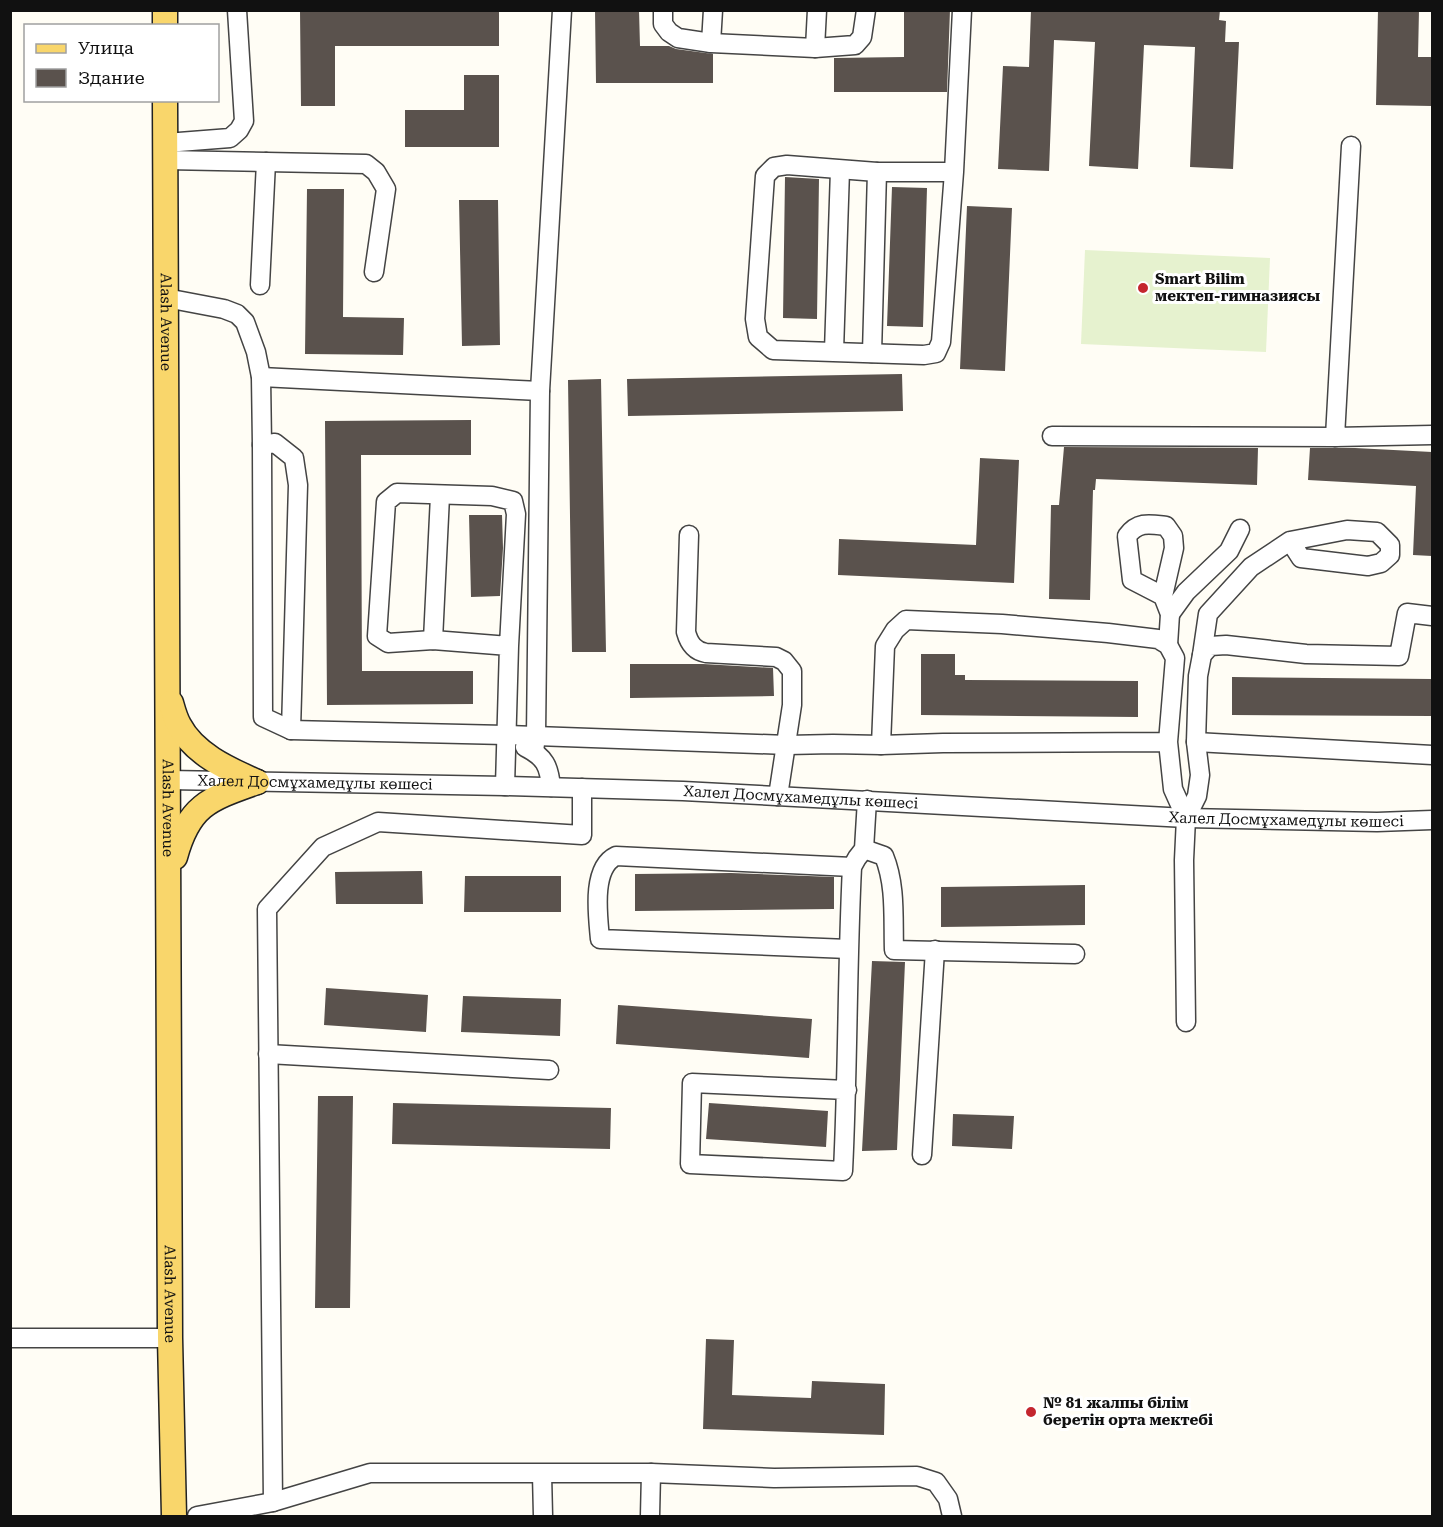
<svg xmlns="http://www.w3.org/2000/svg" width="1443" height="1527" viewBox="0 0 1443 1527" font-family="'Roboto Serif',serif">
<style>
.pitch{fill:#e6f2cf}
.building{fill:#5a524d}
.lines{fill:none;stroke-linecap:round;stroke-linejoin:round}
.minor-casing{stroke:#444;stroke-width:21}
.major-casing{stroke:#222;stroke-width:27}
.minor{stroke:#fff;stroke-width:18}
.major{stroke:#f9d66b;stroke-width:24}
.poi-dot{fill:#c4262e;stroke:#fff;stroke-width:2}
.labels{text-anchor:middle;stroke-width:6;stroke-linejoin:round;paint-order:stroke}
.poi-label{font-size:15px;font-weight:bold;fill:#111;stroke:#fff;text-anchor:start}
.street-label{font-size:15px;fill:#111;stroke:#fff}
</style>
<rect width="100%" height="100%" fill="#fffdf5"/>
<path class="pitch" d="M 1085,250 L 1270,258 L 1266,352 L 1081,344 Z"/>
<path class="building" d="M 595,10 L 639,10 L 640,46 L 669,46 L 676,49 L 713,54 L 713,83 L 596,83 Z
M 904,10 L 950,10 L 947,92 L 834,92 L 834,58 L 904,57 Z
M 1031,10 L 1220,10 L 1219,20 L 1226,21 L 1225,42 L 1239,42 L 1233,169 L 1190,167 L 1195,47 L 1144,45 L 1138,169 L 1089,166 L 1095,42 L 1054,40 L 1049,171 L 998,169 L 1003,66 L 1029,67 Z
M 1378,10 L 1419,10 L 1418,57 L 1432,57 L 1432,106 L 1376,105 Z
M 300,11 L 499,11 L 499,46 L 335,46 L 335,106 L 301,106 Z
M 464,75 L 499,75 L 499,147 L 405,147 L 405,110 L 464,110 Z
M 785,177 L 819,179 L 817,319 L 783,318 Z
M 892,187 L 927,188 L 923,327 L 887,326 Z
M 307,189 L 344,189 L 343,317 L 404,318 L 403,355 L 305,354 Z
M 459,200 L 498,200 L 500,345 L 462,346 Z
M 967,206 L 1012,208 L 1005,371 L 960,369 Z
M 902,374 L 903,411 L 628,416 L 627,379 Z
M 601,379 L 606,652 L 572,652 L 568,380 Z
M 471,420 L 471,455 L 361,455 L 362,671 L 473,671 L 473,704 L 327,705 L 325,421 Z
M 1064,447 L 1258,448 L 1257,485 L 1096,479 L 1095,490 L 1093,490 L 1090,600 L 1049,599 L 1051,505 L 1059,505 Z
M 1310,448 L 1355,448 L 1432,452 L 1432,556 L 1413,555 L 1416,486 L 1308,480 Z
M 980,458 L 1019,460 L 1014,583 L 838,575 L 839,539 L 976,545 Z
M 469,515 L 502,515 L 503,548 L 500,596 L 471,597 Z
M 921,654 L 955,654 L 955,675 L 965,675 L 965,680 L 1138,681 L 1138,717 L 921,715 Z
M 630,664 L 703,664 L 773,668 L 774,696 L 630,698 Z
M 1232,677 L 1432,679 L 1432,716 L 1232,715 Z
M 422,871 L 423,904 L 336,904 L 335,872 Z
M 731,873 L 834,877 L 834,909 L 635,911 L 635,874 Z
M 465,876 L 561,876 L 561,912 L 464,912 Z
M 1085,885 L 1085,925 L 941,927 L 941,887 Z
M 872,961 L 905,962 L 897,1150 L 862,1151 Z
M 326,988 L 428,995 L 426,1032 L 324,1025 Z
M 463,996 L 561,999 L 560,1036 L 461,1032 Z
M 618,1005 L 812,1019 L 809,1058 L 616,1044 Z
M 318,1096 L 353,1096 L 350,1308 L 315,1308 Z
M 393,1103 L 611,1108 L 610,1149 L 392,1144 Z
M 709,1103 L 828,1111 L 826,1147 L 706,1139 Z
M 953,1114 L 1014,1116 L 1012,1149 L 952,1146 Z
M 706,1339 L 734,1340 L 732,1395 L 811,1398 L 812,1381 L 885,1384 L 884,1435 L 703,1429 Z"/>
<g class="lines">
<g class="minor-casing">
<g id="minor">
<path d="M 663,10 L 663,24 L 669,32 L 678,38 L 711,43 L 815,48 L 855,45 L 862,37 L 866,10"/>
<path d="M 711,43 L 713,10"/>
<path d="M 815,48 L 817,10"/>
<path d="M 166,143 L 230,138 L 239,130 L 244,121 L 237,10"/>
<path d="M 1351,146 L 1335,437 L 1432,435"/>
<path d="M 166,160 L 366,164 L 376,172 L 386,189 L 374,272"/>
<path d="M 954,172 L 877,172 L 787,165 L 774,167 L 765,176 L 755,319 L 758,337 L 773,350 L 924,355 L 936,353 L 941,342 L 954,172 L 962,10"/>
<path d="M 260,285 L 266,162"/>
<path d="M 166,298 L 224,309 L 237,314 L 245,322 L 256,352 L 261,377 L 262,445 L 263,717 L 291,730"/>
<path d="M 834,351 L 840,170"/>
<path d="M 872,353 L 877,172"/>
<path d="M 261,377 L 540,391"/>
<path d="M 1052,436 L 1335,437"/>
<path d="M 262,445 L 275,443 L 294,458 L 298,485 L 291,730 L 505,735 L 787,745 L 833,744 L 881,745"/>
<path d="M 689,535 L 686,632 C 689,643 694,651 706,653 L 776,657 L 784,661 L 792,671 L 792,705 L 778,796"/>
<path d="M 1163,596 L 1132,580 L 1127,536 C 1138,521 1150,524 1166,526 L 1173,536 L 1174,548 L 1163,596 L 1170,614 L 1168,645"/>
<path d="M 1170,614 L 1186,592 L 1229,551 L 1240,529"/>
<path d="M 433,640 L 440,496"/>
<path d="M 1202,655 L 1208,614 L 1251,567 L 1290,541 L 1347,530 L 1377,532 L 1390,545 L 1390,555 L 1381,563 L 1368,566 L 1301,558 L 1290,541"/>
<path d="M 1168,742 L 943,743 L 881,745 L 885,646 L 895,630 L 906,620 L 1002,624 L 1108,633 L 1158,639 L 1168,645 L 1175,658 L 1168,742 L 1173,789 L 1186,818 L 1184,860 L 1186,1022"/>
<path d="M 1196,742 L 1432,755"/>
<path d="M 525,747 C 545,757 549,766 551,787"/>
<path d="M 534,751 L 536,736 L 540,391 L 562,10"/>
<path id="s1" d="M 168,780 L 505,786 L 683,791 L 1186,818 L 1377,822 L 1432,820"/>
<path d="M 505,786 L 509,646 L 516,514 L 513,501 L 492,496 L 397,493 L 386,502 L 377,636 L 388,643 L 433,640 L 509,646"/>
<path d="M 1186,818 L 1197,796 L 1200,775 L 1196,742 L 1198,676 L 1202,655 L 1210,646 L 1226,645 L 1306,654 L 1399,656 L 1407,613 L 1432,616"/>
<path d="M 864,849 L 884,856 C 896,885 893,918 894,950 L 1075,954"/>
<path d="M 848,949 L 600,939 C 598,916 591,868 616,856 L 852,867"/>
<path d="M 268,1054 L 549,1070"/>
<path d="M 847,1090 L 692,1083 L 690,1164 L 843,1171 C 848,1070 847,968 852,867 L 857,858 L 864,849 L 867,800"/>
<path d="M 922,1155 L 935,950"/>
<path d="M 10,1338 L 170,1338"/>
<path d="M 542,1474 L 543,1516"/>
<path d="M 273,1502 L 267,909 L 323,847 L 378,822 L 582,835 L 582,788"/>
<path d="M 197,1516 L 273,1502 L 370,1473 L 651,1473 L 774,1478 L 917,1476 L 936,1482 L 948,1499 L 952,1516"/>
<path d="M 650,1516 L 651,1473"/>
</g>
</g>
<g class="major-casing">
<g id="major">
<path d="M 165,10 L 165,26"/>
<path id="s2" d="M 165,100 L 170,1338 L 174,1516"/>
<path d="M 171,703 C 173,710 175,718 179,725 C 194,754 228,769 257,782"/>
<path d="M 175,857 C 189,805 209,799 257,782"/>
</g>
</g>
<use href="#minor" class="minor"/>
<use href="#major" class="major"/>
</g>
<g class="poi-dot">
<circle cx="1143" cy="288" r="6"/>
<circle cx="1031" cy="1412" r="6"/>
</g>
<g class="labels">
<g class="poi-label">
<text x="1155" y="284">Smart Bilim<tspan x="1155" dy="17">мектеп-гимназиясы</tspan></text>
<text x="1043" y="1408">№ 81 жалпы білім<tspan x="1043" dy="17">беретін орта мектебі</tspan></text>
</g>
<g class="street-label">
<text dy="5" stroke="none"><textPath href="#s2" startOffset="222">Alash Avenue</textPath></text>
<text dy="5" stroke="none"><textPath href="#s1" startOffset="147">Халел Досмұхамедұлы көшесі</textPath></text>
<text dy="5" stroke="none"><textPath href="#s1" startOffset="633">Халел Досмұхамедұлы көшесі</textPath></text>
<text dy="5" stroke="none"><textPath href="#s2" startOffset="708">Alash Avenue</textPath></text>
<text dy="5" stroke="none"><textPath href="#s1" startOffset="1119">Халел Досмұхамедұлы көшесі</textPath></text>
<text dy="5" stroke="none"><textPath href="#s2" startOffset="1194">Alash Avenue</textPath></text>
</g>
</g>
<rect width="1443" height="1527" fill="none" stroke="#111111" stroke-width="24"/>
<rect x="24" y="24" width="195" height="78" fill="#ffffff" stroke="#a0a0a0" stroke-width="1.5"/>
<rect x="36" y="44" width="30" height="9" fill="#f9d66b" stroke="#a0a0a0" stroke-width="1.5"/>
<text x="78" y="54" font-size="18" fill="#111111">Улица</text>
<rect x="36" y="69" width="30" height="18" fill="#5a524d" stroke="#a0a0a0" stroke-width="1.5"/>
<text x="78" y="84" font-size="18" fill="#111111">Здание</text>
</svg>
